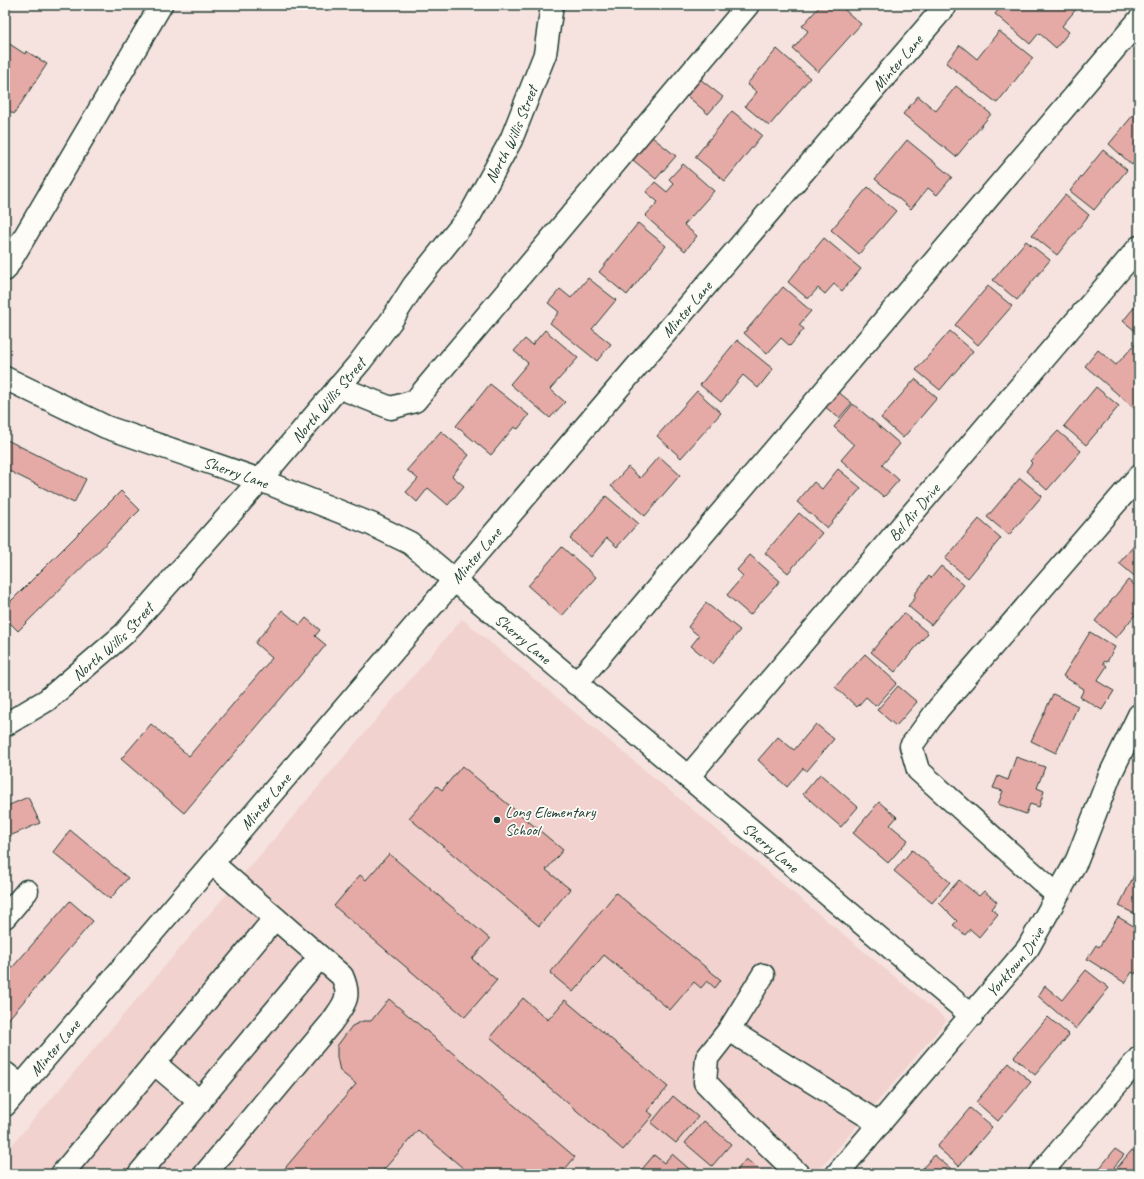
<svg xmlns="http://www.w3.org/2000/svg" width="1144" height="1179" viewBox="0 0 1144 1179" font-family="Caveat,sans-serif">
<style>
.built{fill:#f1d2ce}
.building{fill:#e5aaa6;stroke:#1f3d34}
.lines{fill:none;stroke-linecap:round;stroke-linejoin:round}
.minor-casing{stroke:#1f3d34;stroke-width:25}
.minor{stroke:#fdfcf7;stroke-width:22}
.poi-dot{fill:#1f3d34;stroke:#fdfcf7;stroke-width:1.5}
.labels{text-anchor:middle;stroke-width:3.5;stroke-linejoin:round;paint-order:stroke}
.street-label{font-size:16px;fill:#1f3d34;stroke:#fdfcf7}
.poi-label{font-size:16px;fill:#1f3d34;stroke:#fdfcf7;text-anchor:start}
</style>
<rect width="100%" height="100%" fill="#f6e3df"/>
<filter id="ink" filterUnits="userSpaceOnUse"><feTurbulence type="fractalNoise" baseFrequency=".025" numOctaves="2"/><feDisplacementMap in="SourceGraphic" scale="8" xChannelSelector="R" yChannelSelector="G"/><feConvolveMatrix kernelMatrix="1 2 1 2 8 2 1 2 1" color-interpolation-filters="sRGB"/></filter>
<g filter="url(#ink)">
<path class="built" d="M 462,619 L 947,1020 L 816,1174 L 5,1174 L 5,1153 Z"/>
<path class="building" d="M 821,5 L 839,5 L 861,24 L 818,72 L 793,49 L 808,31 L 802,26 Z
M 1002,5 L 1016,5 L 1019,8 L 1022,5 L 1076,5 L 1078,7 L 1062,26 L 1069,32 L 1056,48 L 1039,33 L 1030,44 L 995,14 Z
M 999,31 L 1033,58 L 997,103 L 946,63 L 960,45 L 977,59 Z
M 5,41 L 25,54 L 26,51 L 47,64 L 14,114 L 5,108 Z
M 777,49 L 810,78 L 769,126 L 745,106 L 757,92 L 747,84 Z
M 700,79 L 723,97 L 708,114 L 686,95 Z
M 956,86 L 991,114 L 956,157 L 903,114 L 918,96 L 936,111 Z
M 1139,108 L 1139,157 L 1132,165 L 1109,144 Z
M 732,111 L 762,135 L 725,181 L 695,157 Z
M 652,137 L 676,156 L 656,179 L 633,160 Z
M 907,140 L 952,177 L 937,195 L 928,188 L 911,209 L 875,179 Z
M 1103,150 L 1127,170 L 1094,210 L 1070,191 Z
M 683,164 L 714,191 L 684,225 L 697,236 L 685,251 L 645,216 L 658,202 L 646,192 L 655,182 L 667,192 L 674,184 L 669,179 Z
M 868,187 L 896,211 L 859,254 L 831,230 Z
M 1065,195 L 1089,215 L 1057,255 L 1032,235 Z
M 638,223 L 666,246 L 627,295 L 599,272 Z
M 824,238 L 861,269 L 842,291 L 834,284 L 825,294 L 818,288 L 808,299 L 788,282 Z
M 1026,241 L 1050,260 L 1017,300 L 993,280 Z
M 588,278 L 616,300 L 592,329 L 611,344 L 597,361 L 550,323 L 559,312 L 548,303 L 560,289 L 571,298 Z
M 988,286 L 1012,306 L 978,345 L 955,325 Z
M 783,287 L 811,311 L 799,325 L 804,329 L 790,346 L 781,338 L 767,354 L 744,333 Z
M 1137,304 L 1139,306 L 1139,334 L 1123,321 Z
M 545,330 L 578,358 L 550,389 L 565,402 L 550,418 L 510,384 L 528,363 L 514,351 L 525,339 L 532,345 Z
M 950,331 L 973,351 L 940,390 L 916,370 Z
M 737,340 L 773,369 L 758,388 L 743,375 L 721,402 L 700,385 Z
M 1137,342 L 1139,344 L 1139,404 L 1135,409 L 1085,366 L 1098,350 L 1116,365 Z
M 915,379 L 937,398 L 903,438 L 881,418 Z
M 490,384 L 529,415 L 518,429 L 514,427 L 491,455 L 456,426 Z
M 1096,387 L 1119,406 L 1086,445 L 1064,426 Z
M 697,391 L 721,413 L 681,458 L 657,436 Z
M 837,391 L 852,403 L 839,418 L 824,406 Z
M 853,404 L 900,444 L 882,465 L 899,480 L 884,497 L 841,460 L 854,445 L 834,427 Z
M 441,431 L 469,455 L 452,476 L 464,486 L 448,505 L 428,488 L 417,502 L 406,492 L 418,479 L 407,470 Z
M 1058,431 L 1081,451 L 1047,490 L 1026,471 L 1032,463 L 1030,461 Z
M 5,439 L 86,479 L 74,503 L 5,469 Z
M 659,456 L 680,475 L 645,516 L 611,486 L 628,467 L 640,478 Z
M 838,469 L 861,488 L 827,528 L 797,502 L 814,482 L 822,489 Z
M 1020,478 L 1042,496 L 1009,535 L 987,517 Z
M 121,491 L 140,510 L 18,631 L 5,618 L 5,607 Z
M 606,496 L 638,523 L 617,547 L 607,538 L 591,557 L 570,539 Z
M 799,513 L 822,533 L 788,573 L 765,553 Z
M 979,519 L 1001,538 L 968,578 L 945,559 Z
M 1139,540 L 1139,580 L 1119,563 Z
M 562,547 L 596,577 L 562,616 L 528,586 Z
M 750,555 L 780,581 L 750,615 L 727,595 L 743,576 L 737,570 Z
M 941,566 L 964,585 L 931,625 L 908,606 L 916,597 L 914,595 L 929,576 L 931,578 Z
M 1128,580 L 1139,589 L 1139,610 L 1116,638 L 1095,621 Z
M 706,603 L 740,630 L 713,664 L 691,646 L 699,636 L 688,627 Z
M 282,610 L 300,625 L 306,618 L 320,630 L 315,636 L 326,645 L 184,813 L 121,759 L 151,724 L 189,756 L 272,658 L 255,643 Z
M 904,613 L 928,633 L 895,672 L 871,652 Z
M 1090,632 L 1115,647 L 1107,662 L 1105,661 L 1103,663 L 1107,666 L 1097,681 L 1114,691 L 1102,710 L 1080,697 L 1084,689 L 1063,676 Z
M 865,654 L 897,683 L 876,706 L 866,697 L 857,707 L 835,687 Z
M 898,686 L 917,702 L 896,726 L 877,710 Z
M 1053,694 L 1078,706 L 1056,753 L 1031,741 Z
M 816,724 L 834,739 L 807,771 L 803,768 L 787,787 L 758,760 L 778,737 L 794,750 Z
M 1016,757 L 1045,767 L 1037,788 L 1044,791 L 1039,807 L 1030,804 L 1026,814 L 998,804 L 1003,791 L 993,788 L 998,776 L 1008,780 Z
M 462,766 L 563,850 L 546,870 L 570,889 L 539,926 L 409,818 L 437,786 L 442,790 Z
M 820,774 L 858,807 L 841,827 L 803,794 Z
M 28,797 L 40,823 L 5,838 L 5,807 Z
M 879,802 L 897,817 L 890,825 L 908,840 L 888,863 L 853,833 Z
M 70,830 L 128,878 L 110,899 L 53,852 Z
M 912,850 L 950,882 L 932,903 L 894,871 Z
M 389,854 L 490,939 L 472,959 L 497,980 L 465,1017 L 334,906 L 360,875 L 366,880 Z
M 1139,865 L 1139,916 L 1119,906 Z
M 959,880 L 979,896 L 984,891 L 997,902 L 992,909 L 998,914 L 979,937 L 970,929 L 965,935 L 953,925 L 957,921 L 939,903 Z
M 616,893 L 721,980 L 715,988 L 707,981 L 701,988 L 694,982 L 670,1010 L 604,955 L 573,992 L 550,973 Z
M 70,901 L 93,921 L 5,1023 L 5,976 Z
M 1118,917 L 1139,929 L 1139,968 L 1135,974 L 1132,972 L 1125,983 L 1087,959 L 1096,945 L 1099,947 Z
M 1086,970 L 1109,988 L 1076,1029 L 1038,996 L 1045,986 L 1062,1000 Z
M 523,998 L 548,1020 L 565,1000 L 668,1087 L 647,1111 L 653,1115 L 623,1150 L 490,1037 Z
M 389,999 L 575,1157 L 561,1174 L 470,1174 L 418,1130 L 380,1174 L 280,1174 L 356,1084 L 340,1071 L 337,1057 L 337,1046 L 352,1026 L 363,1021 L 371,1021 Z
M 1048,1017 L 1069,1035 L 1035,1075 L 1014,1057 Z
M 1009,1063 L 1031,1082 L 998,1121 L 976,1102 Z
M 673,1096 L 698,1117 L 676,1143 L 651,1123 Z
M 970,1108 L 992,1127 L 959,1166 L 937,1147 Z
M 704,1121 L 731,1144 L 712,1166 L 685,1143 Z
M 1115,1149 L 1124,1155 L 1114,1167 L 1116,1169 L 1132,1150 L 1139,1155 L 1139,1174 L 1095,1174 Z
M 672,1154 L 695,1174 L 638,1174 L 654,1155 L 664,1163 Z
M 934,1155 L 955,1172 L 953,1174 L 918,1174 Z
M 746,1159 L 765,1174 L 734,1174 Z"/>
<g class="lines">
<g class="minor-casing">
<g id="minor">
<path d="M 5,270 L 161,5"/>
<path id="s1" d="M 5,378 L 106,427 L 260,480 L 371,524 L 410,543 L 972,1016"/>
<path d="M 338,387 L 391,408 L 415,401 L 748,5"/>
<path d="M 576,684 L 1139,20"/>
<path id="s2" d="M 5,725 L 47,700 L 124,634 L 260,480 L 360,362 L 391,321 L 414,285 L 470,215 L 511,140 L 545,54 L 552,5"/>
<path id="s3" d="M 688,777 L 1139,247"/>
<path d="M 1057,895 L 918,770 L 911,746 L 938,709 L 1139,476"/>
<path d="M 5,917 L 27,891"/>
<path d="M 729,1030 L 763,975"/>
<path d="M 154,1063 L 200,1102"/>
<path d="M 5,1073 L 21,1086"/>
<path id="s4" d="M 5,1105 L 946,5"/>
<path d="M 62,1174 L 275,918"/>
<path d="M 139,1174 L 320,957"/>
<path d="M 205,1174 L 331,1023 C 344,1004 352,998 342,976 L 212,863"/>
<path d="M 798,1174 L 733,1111 L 705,1082 L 707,1058 L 729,1030 L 880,1124"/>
<path id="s5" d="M 837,1174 L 1028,948 L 1077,860 L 1110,775 L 1139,715"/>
<path d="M 1040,1174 L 1139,1058"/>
</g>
</g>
<use href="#minor" class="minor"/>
</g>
</g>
<circle class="poi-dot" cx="497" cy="820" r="4"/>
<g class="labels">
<g class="street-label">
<text dy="6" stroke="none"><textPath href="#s4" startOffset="1372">Minter Lane</textPath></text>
<text dy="6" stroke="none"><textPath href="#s2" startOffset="785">North Willis Street</textPath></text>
<text dy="6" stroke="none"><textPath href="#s4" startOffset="1048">Minter Lane</textPath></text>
<text dy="6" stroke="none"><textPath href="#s2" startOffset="461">North Willis Street</textPath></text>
<text dy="6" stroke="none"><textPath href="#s1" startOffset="250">Sherry Lane</textPath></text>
<text dy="6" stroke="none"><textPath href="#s3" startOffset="348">Bel Air Drive</textPath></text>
<text dy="6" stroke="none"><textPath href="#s4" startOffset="724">Minter Lane</textPath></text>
<text dy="6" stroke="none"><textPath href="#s1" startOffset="586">Sherry Lane</textPath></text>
<text dy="6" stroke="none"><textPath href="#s2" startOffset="137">North Willis Street</textPath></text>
<text dy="6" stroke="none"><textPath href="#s4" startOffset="400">Minter Lane</textPath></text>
<text dy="6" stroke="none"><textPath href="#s1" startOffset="910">Sherry Lane</textPath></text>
<text dy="6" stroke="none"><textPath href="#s5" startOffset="277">Yorktown Drive</textPath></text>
<text dy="6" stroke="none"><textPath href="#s4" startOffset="76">Minter Lane</textPath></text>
</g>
<g class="poi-label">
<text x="505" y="817">Long Elementary<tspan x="505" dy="18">School</tspan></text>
</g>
</g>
<rect width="1144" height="1179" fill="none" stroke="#fdfcf7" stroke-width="20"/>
<rect x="10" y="10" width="1124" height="1159" fill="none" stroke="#1f3d34" stroke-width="1.5" filter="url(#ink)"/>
</svg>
